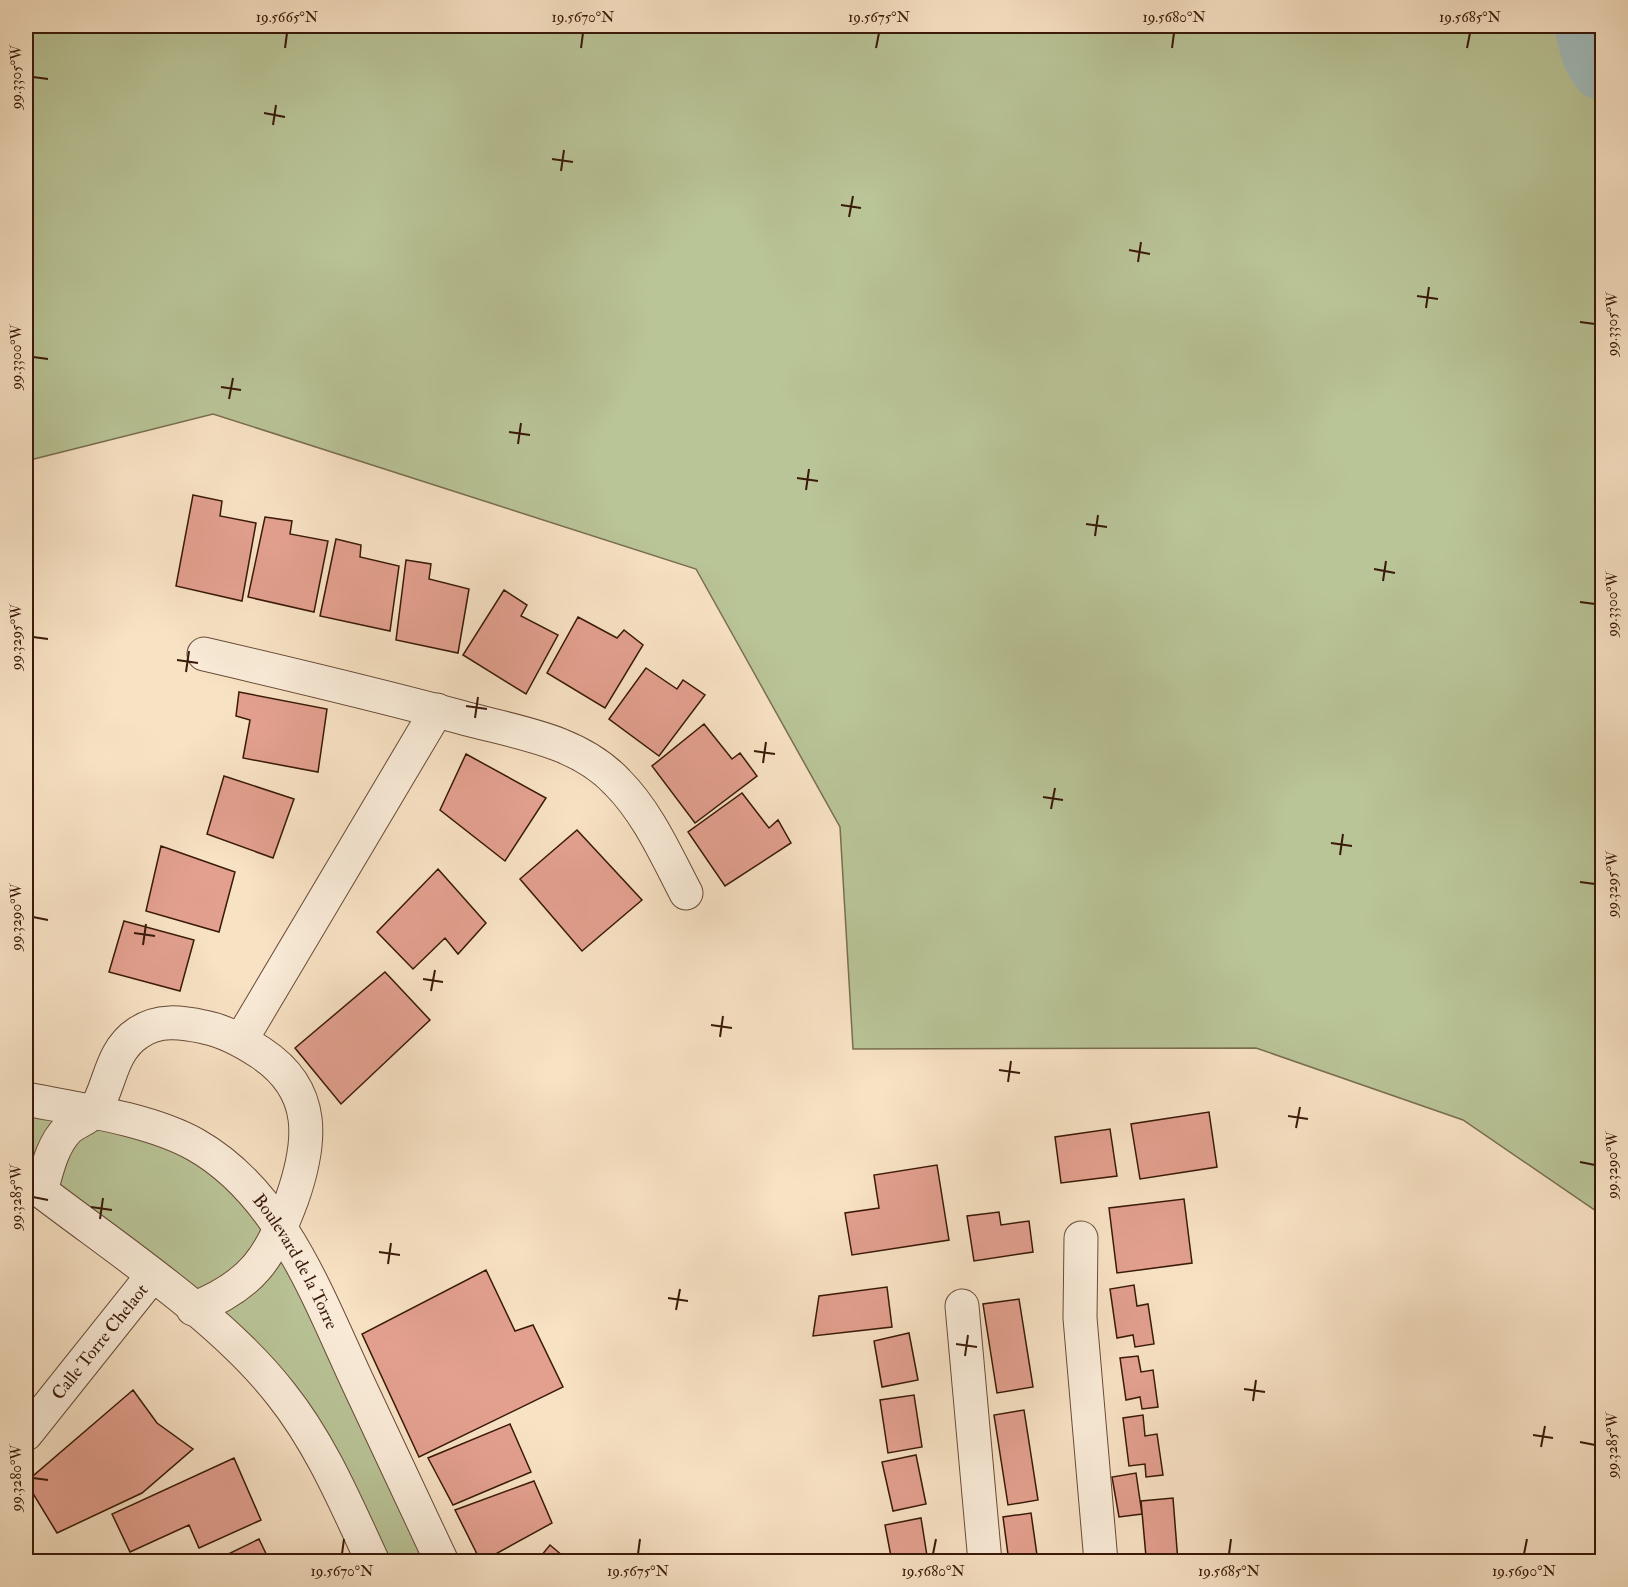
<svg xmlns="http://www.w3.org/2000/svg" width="1628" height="1587" viewBox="0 0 1628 1587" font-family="'IM FELL Double Pica',serif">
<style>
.green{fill:#b9c497;stroke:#796e50;stroke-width:1.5}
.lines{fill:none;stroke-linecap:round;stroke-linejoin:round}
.river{stroke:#a0bcbc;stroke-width:63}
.building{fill:#e3a08f;stroke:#391908;stroke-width:1.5}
.minor-casing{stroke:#694b37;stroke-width:35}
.minor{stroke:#faecd9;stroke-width:33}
.ticks{fill:none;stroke:#391908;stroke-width:2}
.labels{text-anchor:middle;stroke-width:5;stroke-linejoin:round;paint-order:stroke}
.street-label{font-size:18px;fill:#391908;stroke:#faecd9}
.neatline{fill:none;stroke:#391908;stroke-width:2}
.ticks-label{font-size:15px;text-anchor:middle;fill:#391908}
</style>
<rect width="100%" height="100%" fill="#f8e2c4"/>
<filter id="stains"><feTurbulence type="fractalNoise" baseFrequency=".00333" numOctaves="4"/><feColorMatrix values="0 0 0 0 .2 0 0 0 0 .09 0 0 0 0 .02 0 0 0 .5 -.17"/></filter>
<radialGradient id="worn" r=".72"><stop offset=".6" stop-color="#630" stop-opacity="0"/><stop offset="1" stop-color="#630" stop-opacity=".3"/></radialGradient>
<path class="green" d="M 26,26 L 1586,26 L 1593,54 L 1602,69 L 1602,1215 L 1463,1120 L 1256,1048 L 853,1049 L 840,827 L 696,569 L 213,414 L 26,461 Z
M 26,1099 L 234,1172 L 442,1561 L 373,1561 L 281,1394 L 26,1183 Z"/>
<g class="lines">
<path class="river" d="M 1586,26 L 1593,54 L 1602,69"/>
</g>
<path class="building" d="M 193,495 L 222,501 L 220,516 L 256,523 L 242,601 L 176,586 Z
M 265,517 L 292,521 L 290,534 L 328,541 L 314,612 L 248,597 Z
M 336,539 L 361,545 L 360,557 L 399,566 L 390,631 L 320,616 Z
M 406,560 L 431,564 L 429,579 L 469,589 L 458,653 L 396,640 Z
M 504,590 L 527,605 L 521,616 L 558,635 L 526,694 L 463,655 Z
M 578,617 L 617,638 L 624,630 L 643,645 L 605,708 L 547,673 Z
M 646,668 L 677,689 L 683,680 L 705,695 L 659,756 L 609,719 Z
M 239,692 L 327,709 L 318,772 L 243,758 L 250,720 L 236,716 Z
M 704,724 L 732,759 L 740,753 L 757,776 L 695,823 L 652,766 Z
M 466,754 L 546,798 L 505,861 L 440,810 Z
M 224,776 L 294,799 L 273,858 L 207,834 Z
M 742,793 L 769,828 L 778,820 L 791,843 L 725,886 L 688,832 Z
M 577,830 L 642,900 L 582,951 L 520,879 Z
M 161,846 L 235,872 L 219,932 L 146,911 Z
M 438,869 L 486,923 L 458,954 L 445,938 L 413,969 L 377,932 Z
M 124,921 L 194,940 L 180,991 L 109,972 Z
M 385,972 L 430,1020 L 341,1104 L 295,1048 Z
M 1209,1112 L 1217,1167 L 1140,1179 L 1131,1124 Z
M 1110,1129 L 1117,1176 L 1061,1183 L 1055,1137 Z
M 937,1165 L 949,1240 L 852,1255 L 845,1213 L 879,1208 L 874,1175 Z
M 1184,1199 L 1192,1263 L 1117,1273 L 1109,1208 Z
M 999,1212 L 1001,1225 L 1029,1221 L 1033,1252 L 974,1261 L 967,1216 Z
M 486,1270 L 515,1331 L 533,1325 L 563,1387 L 419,1457 L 362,1334 Z
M 1134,1285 L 1137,1306 L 1148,1304 L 1154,1344 L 1135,1347 L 1133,1335 L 1117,1338 L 1110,1289 Z
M 887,1287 L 892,1327 L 813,1336 L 819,1296 Z
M 1019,1299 L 1033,1387 L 997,1393 L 983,1304 Z
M 909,1333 L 918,1380 L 882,1387 L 874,1341 Z
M 1138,1356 L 1141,1372 L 1153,1370 L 1158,1407 L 1142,1409 L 1140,1397 L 1126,1400 L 1120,1358 Z
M 133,1390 L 157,1423 L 193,1449 L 142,1493 L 57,1533 L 26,1482 Z
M 914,1395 L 922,1447 L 888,1453 L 880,1400 Z
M 1024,1410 L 1038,1500 L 1008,1505 L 994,1415 Z
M 1143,1415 L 1145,1436 L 1157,1434 L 1163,1475 L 1146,1477 L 1145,1464 L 1129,1466 L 1123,1418 Z
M 510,1424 L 531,1472 L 453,1505 L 428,1458 Z
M 916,1455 L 926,1504 L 893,1511 L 882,1462 Z
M 234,1458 L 261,1520 L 199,1548 L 189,1525 L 130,1552 L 112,1514 Z
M 1136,1473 L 1142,1514 L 1119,1517 L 1112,1477 Z
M 534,1481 L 552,1523 L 481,1562 L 455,1510 Z
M 1173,1498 L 1178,1562 L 1117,1562 L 1146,1557 L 1141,1501 Z
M 1031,1513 L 1038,1562 L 1009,1562 L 1003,1517 Z
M 921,1518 L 928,1562 L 892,1562 L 885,1525 Z
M 259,1539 L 270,1562 L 212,1562 Z
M 550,1545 L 570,1562 L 536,1562 Z"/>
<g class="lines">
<g class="minor-casing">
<g id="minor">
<path d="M 204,654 C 290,674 375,694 460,717 C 513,732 577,739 617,782 C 648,813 666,855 686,893"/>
<path d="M 241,1040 L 437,710"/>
<path id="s1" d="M 26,1099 C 77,1109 150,1119 196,1145 C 282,1194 319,1300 359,1385 C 387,1444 414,1503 442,1562"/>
<path d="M 26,1183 L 41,1191 C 118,1250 222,1318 281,1394 C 321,1444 346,1504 373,1562"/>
<path d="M 41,1191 C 47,1170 52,1145 68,1129 C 75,1122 88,1119 94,1111 C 110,1090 109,1052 138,1033 C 158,1019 181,1022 204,1027 C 225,1031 243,1041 261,1053 C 317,1090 312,1142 292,1199 C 270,1258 253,1285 193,1309"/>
<path d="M 1081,1238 L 1080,1318 L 1101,1562"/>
<path d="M 962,1306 L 985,1562"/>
<path id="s2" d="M 26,1434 L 152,1276"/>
</g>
</g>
<use href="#minor" class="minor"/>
</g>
<path class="ticks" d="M 285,48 L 287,33M 581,48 L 583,33M 876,48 L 879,33M 1172,48 L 1174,33M 1467,48 L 1470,33M 33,77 L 48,79M 264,113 L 285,117M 273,125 L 276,105M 552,159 L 573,162M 561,171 L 564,150M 841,205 L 861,208M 849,217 L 853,196M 1129,250 L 1150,254M 1138,262 L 1141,242M 1417,296 L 1438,299M 1426,308 L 1429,287M 1580,322 L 1595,324M 33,357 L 48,359M 221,387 L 241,390M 229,399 L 233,378M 509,432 L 530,435M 518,444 L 521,423M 797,478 L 818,481M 806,490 L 809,469M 1086,524 L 1107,527M 1095,536 L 1098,515M 1374,569 L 1395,573M 1383,581 L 1386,561M 1580,602 L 1595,604M 33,637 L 48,639M 177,660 L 198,663M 186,672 L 189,651M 466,706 L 487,709M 475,718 L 478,697M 754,751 L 775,754M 763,763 L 766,742M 1043,797 L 1063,800M 1051,809 L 1055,788M 1331,843 L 1352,846M 1340,855 L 1343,834M 1580,882 L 1595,884M 33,917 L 48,920M 134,933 L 155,936M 143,945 L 146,924M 423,979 L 443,982M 431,991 L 435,970M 711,1025 L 732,1028M 720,1037 L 723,1016M 999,1070 L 1020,1073M 1008,1082 L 1011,1061M 1288,1116 L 1308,1119M 1296,1128 L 1300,1107M 1580,1162 L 1595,1165M 33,1197 L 48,1200M 91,1207 L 112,1210M 100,1219 L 103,1198M 379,1252 L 400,1255M 388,1264 L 391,1243M 668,1298 L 688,1301M 676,1310 L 680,1289M 956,1344 L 977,1347M 965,1356 L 968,1335M 1244,1389 L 1265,1392M 1253,1401 L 1256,1380M 1533,1435 L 1553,1438M 1580,1442 L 1595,1445M 1541,1447 L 1545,1426M 33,1478 L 48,1480M 342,1554 L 344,1539M 638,1554 L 640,1539M 933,1554 L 936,1539M 1229,1554 L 1231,1539M 1524,1554 L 1527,1539"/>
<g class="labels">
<g class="street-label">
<text dy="6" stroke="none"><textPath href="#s1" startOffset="333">Boulevard de la Torre</textPath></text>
<text dy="6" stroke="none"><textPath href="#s2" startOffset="118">Calle Torre Chelaot</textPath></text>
</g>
</g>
<rect width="1628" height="1587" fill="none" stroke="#f8e2c4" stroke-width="66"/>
<rect x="33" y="33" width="1562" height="1521" class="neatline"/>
<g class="ticks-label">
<text x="287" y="22">19.5665°N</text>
<text x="583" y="22">19.5670°N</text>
<text x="879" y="22">19.5675°N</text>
<text x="1174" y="22">19.5680°N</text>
<text x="1470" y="22">19.5685°N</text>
<text transform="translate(16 77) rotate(-90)" y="5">99.3305°W</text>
<text transform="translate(1612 324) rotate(-90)" y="5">99.3305°W</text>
<text transform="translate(16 357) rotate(-90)" y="5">99.3300°W</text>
<text transform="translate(1612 604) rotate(-90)" y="5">99.3300°W</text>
<text transform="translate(16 637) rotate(-90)" y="5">99.3295°W</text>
<text transform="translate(1612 884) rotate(-90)" y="5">99.3295°W</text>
<text transform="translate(16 917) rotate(-90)" y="5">99.3290°W</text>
<text transform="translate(1612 1165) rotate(-90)" y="5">99.3290°W</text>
<text transform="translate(16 1197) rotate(-90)" y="5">99.3285°W</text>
<text transform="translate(1612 1445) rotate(-90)" y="5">99.3285°W</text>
<text transform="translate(16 1478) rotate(-90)" y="5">99.3280°W</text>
<text x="342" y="1576">19.5670°N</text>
<text x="638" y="1576">19.5675°N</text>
<text x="933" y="1576">19.5680°N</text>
<text x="1229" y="1576">19.5685°N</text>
<text x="1524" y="1576">19.5690°N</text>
</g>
<rect width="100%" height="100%" filter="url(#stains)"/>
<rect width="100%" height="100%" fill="url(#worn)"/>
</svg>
